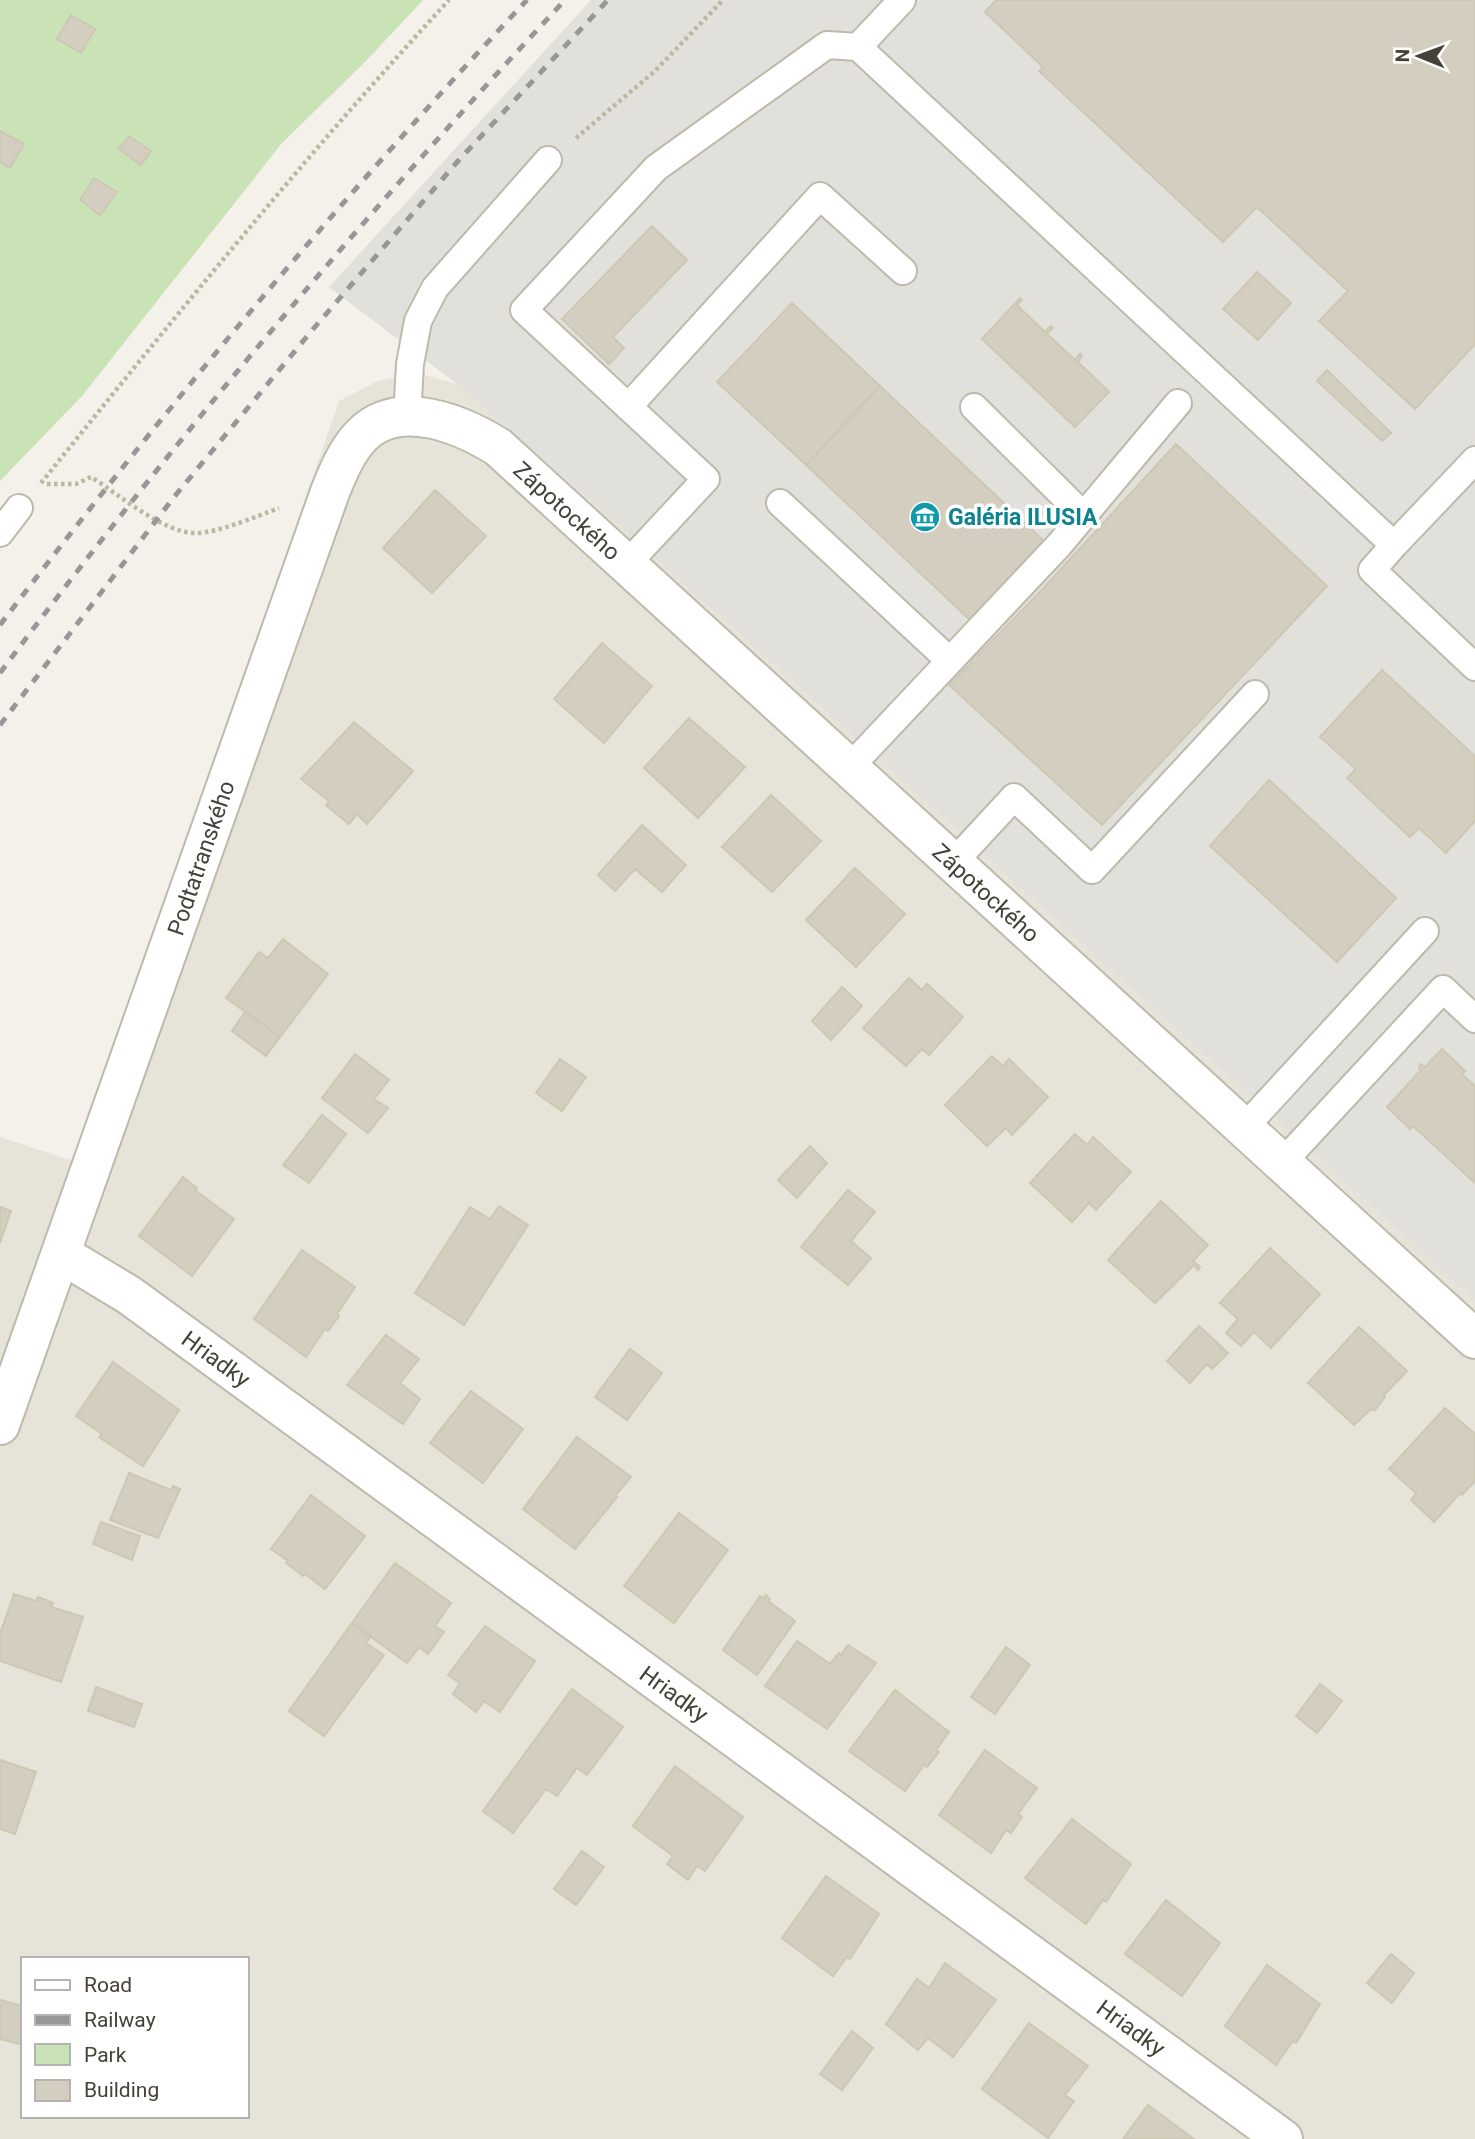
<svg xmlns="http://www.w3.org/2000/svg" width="1475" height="2139" viewBox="0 0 1475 2139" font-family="Roboto,sans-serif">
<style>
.residential{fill:#e6e3d8;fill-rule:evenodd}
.industrial{fill:#e2e0da}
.green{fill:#c9e3b6}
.building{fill:#d3cebf;stroke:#cdc7b3;stroke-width:2}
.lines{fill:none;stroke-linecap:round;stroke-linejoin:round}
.service-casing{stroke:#bdbaac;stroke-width:30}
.minor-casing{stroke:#bdbaac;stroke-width:42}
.path{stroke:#beb79f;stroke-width:4.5;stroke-dasharray:3.5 3.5;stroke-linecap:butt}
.service{stroke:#fff;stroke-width:26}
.minor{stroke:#fff;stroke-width:38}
.rail{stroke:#979797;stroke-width:5;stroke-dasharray:9 9;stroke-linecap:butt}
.labels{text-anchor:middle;stroke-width:7;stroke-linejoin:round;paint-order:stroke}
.street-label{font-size:23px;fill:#464238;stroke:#fff}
.culture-label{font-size:23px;font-weight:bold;fill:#0d838f;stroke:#fff;text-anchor:start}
</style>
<rect width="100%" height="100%" fill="#f3f1e9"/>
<path class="residential" d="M 417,373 L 457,384 L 545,461 L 774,664 L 1475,1300 L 1475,2139 L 0,2139 L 0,1137 L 76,1162 L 339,401 L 378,381 ZM 23,1959 L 247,1959 L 247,2116 L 23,2116 Z"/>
<path class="industrial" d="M 591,0 L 1475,0 L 1475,1300 L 774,664 L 545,461 L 457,384 L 329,287 Z"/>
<path class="green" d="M 0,0 L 423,0 L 366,61 L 282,143 L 82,396 L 0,481 Z"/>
<path class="building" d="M 996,0 L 1475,0 L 1475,344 L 1415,409 L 1319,321 L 1348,291 L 1257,207 L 1223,242 L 1039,71 L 1043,67 L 985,12 Z
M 71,15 L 95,29 L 81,53 L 57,39 Z
M 0,131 L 24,144 L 10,168 L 0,162 Z
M 129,136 L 151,151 L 141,165 L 119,149 Z
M 94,178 L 117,192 L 100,215 L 80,200 Z
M 652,226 L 687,260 L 613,337 L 624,348 L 609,364 L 562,319 Z
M 1257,272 L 1291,303 L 1258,340 L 1223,309 Z
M 1020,298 L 1022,300 L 1017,305 L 1045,332 L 1051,326 L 1053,328 L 1047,334 L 1075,360 L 1080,354 L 1082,356 L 1078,362 L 1109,392 L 1075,427 L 982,339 Z
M 792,303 L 880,386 L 806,465 L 717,382 Z
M 1327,370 L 1391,433 L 1382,441 L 1317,381 Z
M 880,386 L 1044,541 L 970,620 L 806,465 Z
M 1176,444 L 1327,586 L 1102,825 L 949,685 L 972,662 L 968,658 L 974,652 L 978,655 L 1038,594 Z
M 435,490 L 486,536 L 432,593 L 383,548 Z
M 602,643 L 652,686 L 604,743 L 554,699 Z
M 1382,670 L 1475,756 L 1475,821 L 1446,853 L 1419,828 L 1410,837 L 1347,778 L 1356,769 L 1320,737 Z
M 689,718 L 745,767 L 698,818 L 644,768 Z
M 354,722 L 413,771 L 367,824 L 357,814 L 349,824 L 326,805 L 329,801 L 301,779 Z
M 1269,780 L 1396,898 L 1337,962 L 1210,846 Z
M 771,795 L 821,841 L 772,892 L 722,847 Z
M 642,825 L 686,865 L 662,892 L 635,869 L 615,891 L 598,875 Z
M 855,868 L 905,914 L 856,967 L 806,920 Z
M 283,939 L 328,974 L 280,1037 L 226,998 L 259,952 L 268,958 Z
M 909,978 L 922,990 L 927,984 L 963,1017 L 929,1055 L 922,1049 L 906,1066 L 863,1028 Z
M 842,987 L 862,1006 L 831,1040 L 812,1021 Z
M 245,1012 L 280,1037 L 266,1056 L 232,1031 Z
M 1442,1049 L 1465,1071 L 1462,1074 L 1475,1086 L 1475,1183 L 1413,1126 L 1410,1129 L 1387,1107 L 1421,1070 L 1419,1068 L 1421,1064 L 1425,1067 Z
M 355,1054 L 389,1080 L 374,1099 L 388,1108 L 368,1133 L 322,1098 Z
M 992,1056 L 1003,1066 L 1009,1059 L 1048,1097 L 1012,1135 L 1006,1128 L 987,1146 L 945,1105 Z
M 560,1059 L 586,1077 L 562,1111 L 536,1093 Z
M 322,1115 L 346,1134 L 309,1183 L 283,1165 Z
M 1075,1134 L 1087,1145 L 1093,1137 L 1131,1172 L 1096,1210 L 1089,1203 L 1072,1222 L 1030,1183 Z
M 810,1146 L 827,1163 L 797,1198 L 778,1180 Z
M 183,1177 L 197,1188 L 196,1191 L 234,1219 L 192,1276 L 139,1236 Z
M 848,1190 L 875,1212 L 851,1241 L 871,1258 L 848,1285 L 801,1247 Z
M 1161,1201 L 1208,1245 L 1193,1261 L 1200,1267 L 1198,1270 L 1194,1265 L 1155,1303 L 1108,1260 Z
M 499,1206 L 528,1225 L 464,1325 L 415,1293 L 470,1207 L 490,1219 Z
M 0,1207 L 11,1211 L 0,1243 Z
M 1270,1248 L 1320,1294 L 1271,1348 L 1254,1332 L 1241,1346 L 1226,1333 L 1238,1319 L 1220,1303 Z
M 302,1250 L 355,1287 L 337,1314 L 339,1316 L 328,1331 L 325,1329 L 306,1357 L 254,1319 Z
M 1199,1326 L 1228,1353 L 1212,1369 L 1207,1364 L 1190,1383 L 1167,1361 Z
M 1359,1327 L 1407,1371 L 1384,1395 L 1385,1397 L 1375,1410 L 1371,1409 L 1354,1425 L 1308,1383 Z
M 386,1335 L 419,1359 L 400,1383 L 420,1399 L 403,1424 L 347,1385 Z
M 630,1349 L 662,1373 L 627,1420 L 595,1397 Z
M 113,1362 L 179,1410 L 143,1466 L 99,1437 L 102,1434 L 76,1416 Z
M 471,1391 L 523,1429 L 483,1483 L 430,1443 Z
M 1445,1408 L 1475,1434 L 1475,1481 L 1462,1495 L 1460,1493 L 1434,1522 L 1411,1500 L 1416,1493 L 1389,1469 Z
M 577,1437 L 631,1477 L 615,1496 L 617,1497 L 575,1549 L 523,1509 Z
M 129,1473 L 171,1490 L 173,1486 L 180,1489 L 158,1538 L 110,1520 Z
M 311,1495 L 365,1536 L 325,1589 L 305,1574 L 303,1576 L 286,1563 L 288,1561 L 271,1549 Z
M 679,1513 L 728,1550 L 674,1623 L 624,1586 Z
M 101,1522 L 140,1536 L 132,1560 L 93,1544 Z
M 395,1563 L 451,1603 L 435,1626 L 444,1632 L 428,1654 L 419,1647 L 407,1663 L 352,1623 Z
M 14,1594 L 36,1601 L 38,1597 L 53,1603 L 51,1607 L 83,1617 L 61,1682 L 0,1661 L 0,1634 Z
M 766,1595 L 770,1599 L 768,1601 L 795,1621 L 757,1675 L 723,1650 L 760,1596 L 764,1598 Z
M 352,1623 L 371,1636 L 366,1643 L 384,1655 L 324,1736 L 289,1711 Z
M 485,1626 L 535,1661 L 500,1712 L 484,1701 L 476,1712 L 453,1694 L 460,1683 L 448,1675 Z
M 797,1641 L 830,1664 L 839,1653 L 841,1655 L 848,1645 L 876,1663 L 827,1729 L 765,1686 Z
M 1006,1647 L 1030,1665 L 995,1714 L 971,1697 Z
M 1320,1684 L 1342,1701 L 1317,1733 L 1296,1716 Z
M 96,1687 L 142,1704 L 134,1727 L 88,1711 Z
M 572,1689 L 623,1727 L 587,1775 L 577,1768 L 557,1796 L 546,1789 L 513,1833 L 483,1811 Z
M 895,1690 L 949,1732 L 936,1750 L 939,1752 L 927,1767 L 924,1765 L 905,1791 L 849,1751 Z
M 985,1750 L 1037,1788 L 1018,1814 L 1022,1817 L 1011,1833 L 1006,1830 L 991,1853 L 939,1815 Z
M 0,1760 L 36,1772 L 15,1834 L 0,1829 Z
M 675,1766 L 743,1817 L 705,1871 L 697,1866 L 688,1880 L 667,1864 L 673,1856 L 633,1826 Z
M 1072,1819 L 1131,1864 L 1106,1902 L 1103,1900 L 1086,1924 L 1025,1878 Z
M 582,1851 L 604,1867 L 576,1905 L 554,1889 Z
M 826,1876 L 879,1914 L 850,1959 L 847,1957 L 833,1976 L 782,1938 Z
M 1166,1900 L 1220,1943 L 1182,1996 L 1125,1954 Z
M 1391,1954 L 1414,1973 L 1392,2003 L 1367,1983 Z
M 945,1963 L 996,2000 L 953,2057 L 928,2038 L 918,2050 L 886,2024 L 917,1979 L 929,1988 Z
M 1267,1965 L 1320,2004 L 1296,2043 L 1293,2041 L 1276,2065 L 1225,2026 Z
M 0,2000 L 23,2006 L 23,2045 L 0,2039 Z
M 1029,2023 L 1088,2066 L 1065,2095 L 1074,2101 L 1048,2138 L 982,2089 Z
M 852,2031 L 873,2048 L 842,2090 L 820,2074 Z
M 1148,2105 L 1194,2139 L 1123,2139 Z"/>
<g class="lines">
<g class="service-casing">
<path id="service" d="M 902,0 L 858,47 L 1394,545 L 1475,460
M 628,407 L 820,196 L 903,271
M 974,407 L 1084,516
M 407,418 L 410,364 L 418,321 L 435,288 L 548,160
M 780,503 L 950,661
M 0,533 L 19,508
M 1394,545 L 1372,570 L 1475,667
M 626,565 L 706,479 L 524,310 L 656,168 L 827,45 L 858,47
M 849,768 L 1059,545 L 1178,403
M 953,863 L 1014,797 L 1092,870 L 1255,694
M 1244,1128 L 1425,931
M 1282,1163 L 1443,989 L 1475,1019"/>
</g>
<g class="minor-casing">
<path id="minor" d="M 61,1254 L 129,1295 L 1283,2139
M 0,1425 L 330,492 C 338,472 347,450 362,435 C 399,398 461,424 498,447 L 1475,1339"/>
</g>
<path class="path" d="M 576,138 L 655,71 L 723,0
M 41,483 C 173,319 306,155 449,0
M 47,484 L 76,484 L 91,477 C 118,494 165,534 196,533 C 218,533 257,516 279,508"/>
<use href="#service" class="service"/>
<use href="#minor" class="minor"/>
<path class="rail" d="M 0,625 C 165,408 340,199 527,0
M 0,673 C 175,438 365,214 565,0
M 0,725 L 174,497 L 314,328 L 458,161 L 608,0"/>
</g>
<defs>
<g id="museum-disc" transform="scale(1.575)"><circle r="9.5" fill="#0f9aa8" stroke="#fff"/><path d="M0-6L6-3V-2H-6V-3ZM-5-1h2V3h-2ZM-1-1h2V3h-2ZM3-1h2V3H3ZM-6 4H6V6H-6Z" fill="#fff"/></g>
</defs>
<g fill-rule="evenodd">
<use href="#museum-disc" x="925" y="517"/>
</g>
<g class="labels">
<g class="street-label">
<text transform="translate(567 511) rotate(42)" y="8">Zápotockého</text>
<text transform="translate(201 858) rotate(-71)" y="8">Podtatranského</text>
<text transform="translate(986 893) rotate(42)" y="8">Zápotockého</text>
<text transform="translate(216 1359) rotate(36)" y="8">Hriadky</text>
<text transform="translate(674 1694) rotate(36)" y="8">Hriadky</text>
<text transform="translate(1131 2028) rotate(36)" y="8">Hriadky</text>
</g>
<g class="culture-label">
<text x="948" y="525">Galéria ILUSIA</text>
</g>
</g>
<rect x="21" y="1957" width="228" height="161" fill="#ffffff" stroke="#b5b3af" stroke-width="2"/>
<rect x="35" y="1980" width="35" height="10" fill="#ffffff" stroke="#b5b3af" stroke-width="2"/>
<text x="84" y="1992" font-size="21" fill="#464238">Road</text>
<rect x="35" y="2015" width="35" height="10" fill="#979797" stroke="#b5b3af" stroke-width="2"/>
<text x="84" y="2027" font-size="21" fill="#464238">Railway</text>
<rect x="35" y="2044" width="35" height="21" fill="#c9e3b6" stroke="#b5b3af" stroke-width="2"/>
<text x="84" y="2062" font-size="21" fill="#464238">Park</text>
<rect x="35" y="2080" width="35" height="21" fill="#d3cebf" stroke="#b5b3af" stroke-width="2"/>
<text x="84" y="2097" font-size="21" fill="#464238">Building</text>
<g transform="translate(1419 56) rotate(271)" stroke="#ffffff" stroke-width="5" paint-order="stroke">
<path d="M0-5L12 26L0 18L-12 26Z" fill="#464238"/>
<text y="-10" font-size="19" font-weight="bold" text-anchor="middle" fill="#464238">N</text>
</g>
</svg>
